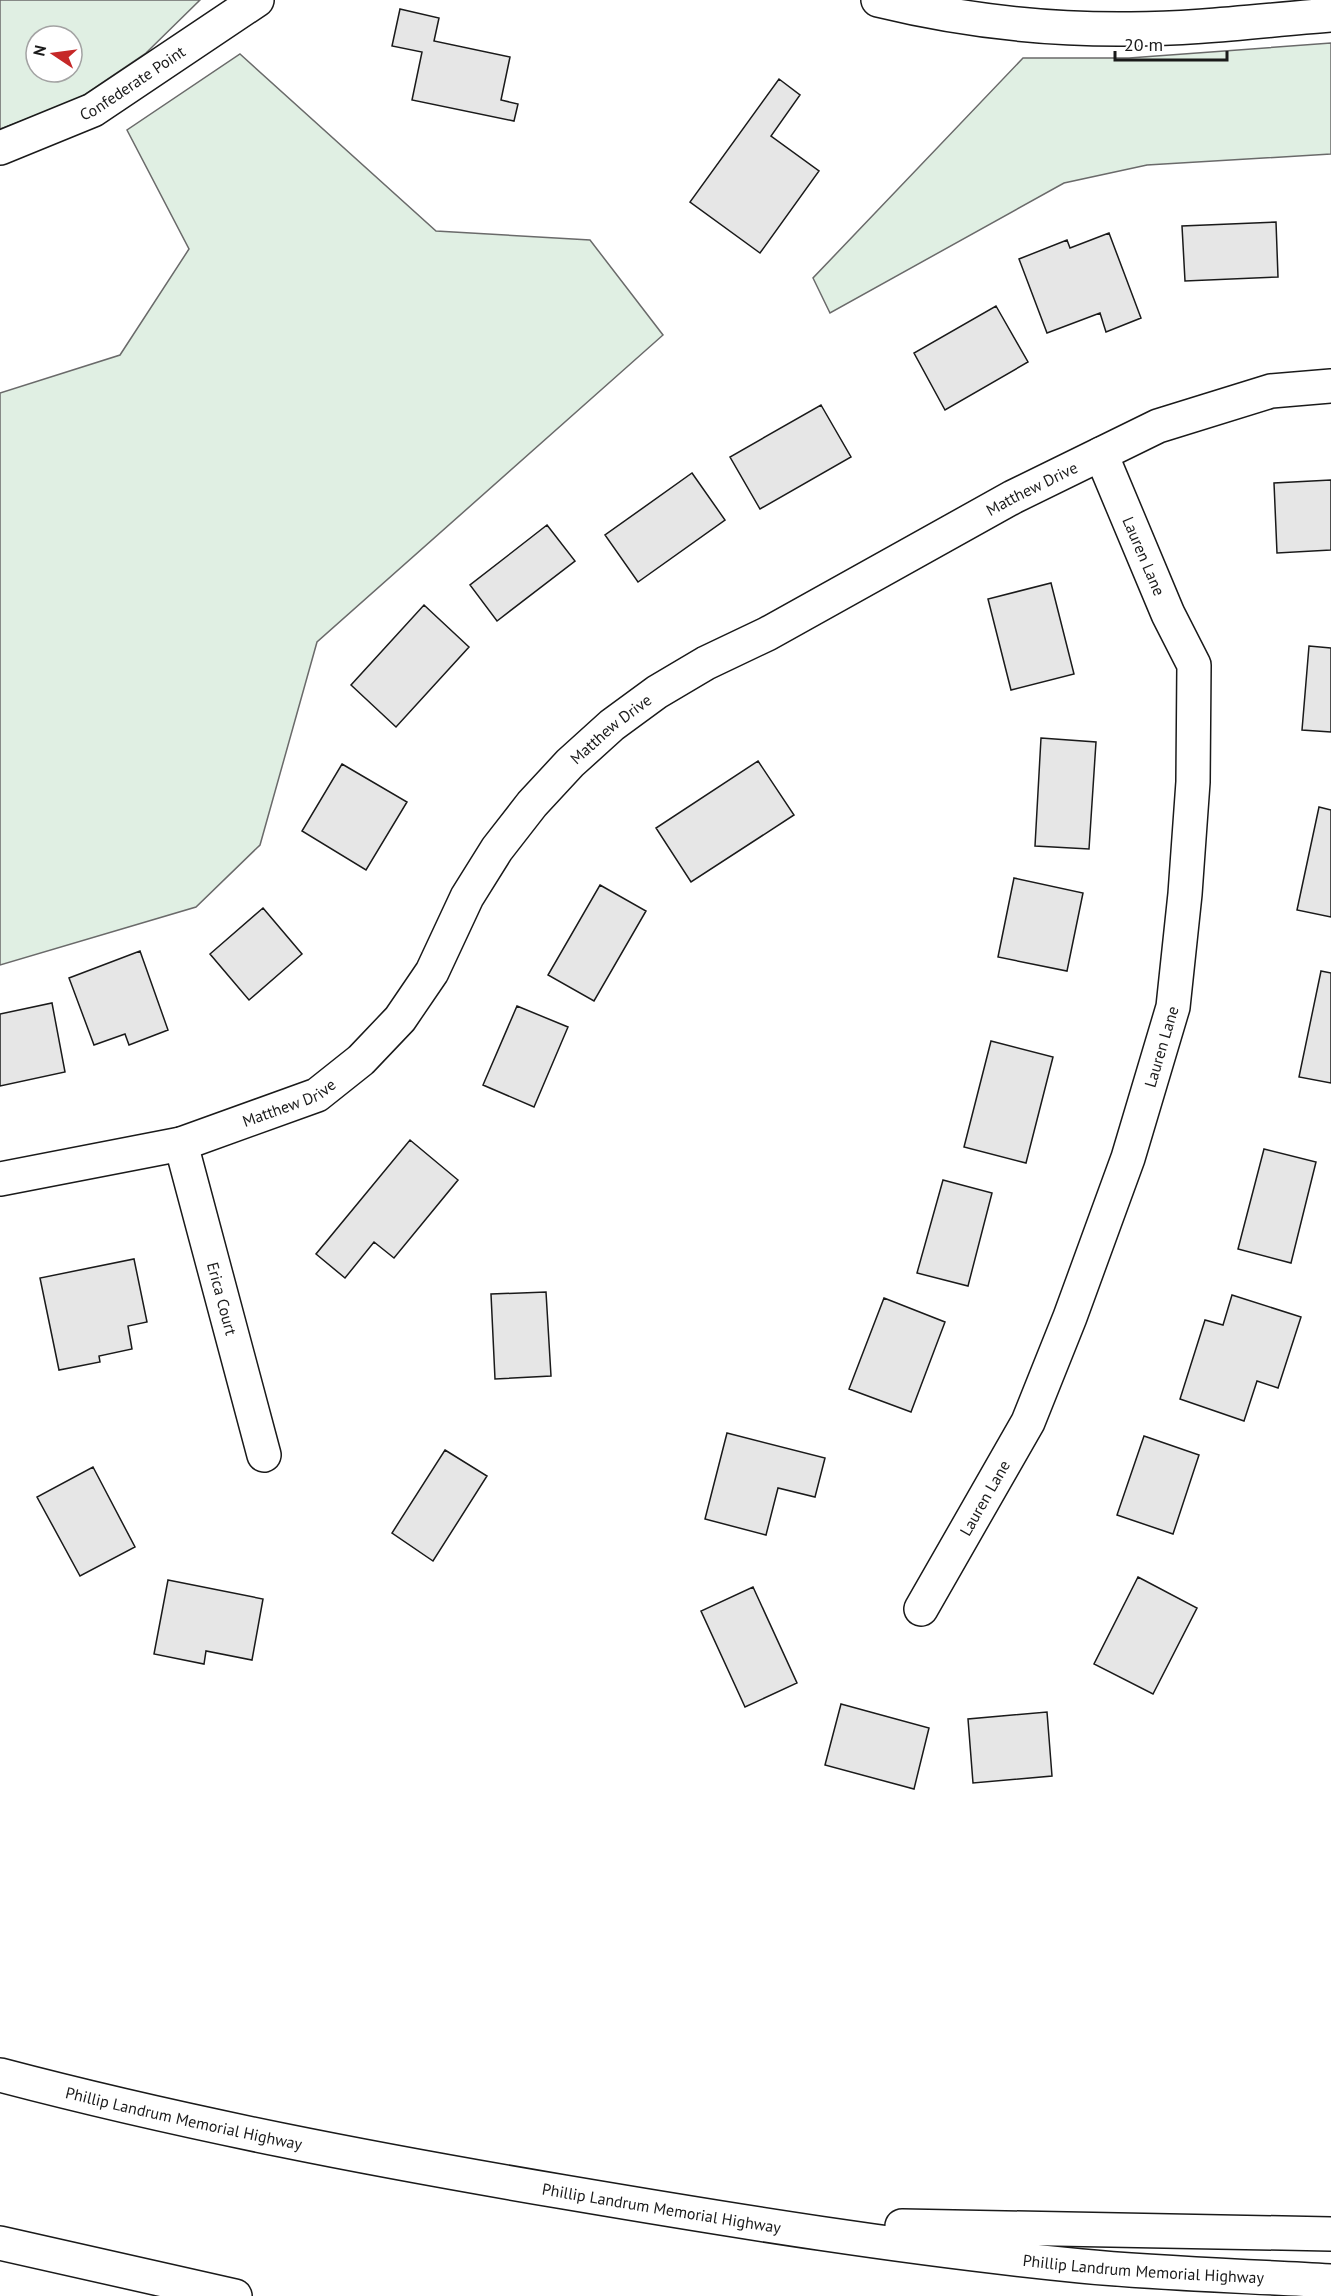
<svg xmlns="http://www.w3.org/2000/svg" width="1331" height="2296" viewBox="0 0 1331 2296" font-family="'PT Sans',sans-serif">
<style>
.green{fill:#e0efe3;stroke:#6a6a6a;stroke-width:1.5;fill-rule:evenodd}
.building{fill:#e6e6e6;stroke:#1a1a1a;stroke-width:1.5}
.lines{fill:none;stroke-linecap:round;stroke-linejoin:round}
.minor-casing{stroke:#1a1a1a;stroke-width:36}
.highway-casing{stroke:#1a1a1a;stroke-width:36}
.minor{stroke:#fff;stroke-width:33}
.highway{stroke:#fff;stroke-width:33}
.labels{text-anchor:middle;stroke-width:4.5;stroke-linejoin:round;paint-order:stroke}
.street-label{font-size:16px;fill:#1a1a1a;stroke:#fff}
</style>
<rect width="100%" height="100%" fill="#fff"/>
<path class="green" d="M 0,0 L 200,0 L 146,53 L 75,101 L 0,129 ZM 36,36 L 72,36 L 72,72 L 36,72 Z
M 1331,43 L 1331,154 L 1147,165 L 1064,183 L 830,313 L 813,278 L 1023,58 L 1129,58 Z
M 240,54 L 436,231 L 590,240 L 663,335 L 317,642 L 260,845 L 196,907 L 0,965 L 0,393 L 120,355 L 189,249 L 127,130 Z"/>
<path class="building" d="M 400,9 L 439,18 L 434,41 L 510,57 L 501,100 L 518,104 L 514,121 L 412,100 L 422,52 L 392,46 Z
M 779,79 L 800,95 L 771,136 L 819,171 L 760,253 L 690,202 Z
M 1276,222 L 1278,277 L 1185,281 L 1182,226 Z
M 1109,233 L 1141,318 L 1106,332 L 1100,313 L 1047,333 L 1019,259 L 1067,240 L 1070,248 Z
M 996,306 L 1028,362 L 945,410 L 914,353 Z
M 821,405 L 851,457 L 760,509 L 730,457 Z
M 692,473 L 725,520 L 638,582 L 605,535 Z
M 1331,480 L 1331,550 L 1277,553 L 1274,483 Z
M 547,525 L 575,561 L 497,621 L 470,585 Z
M 1051,583 L 1074,674 L 1011,690 L 988,599 Z
M 424,605 L 469,647 L 396,727 L 351,685 Z
M 1309,646 L 1331,648 L 1331,732 L 1302,730 Z
M 1041,738 L 1096,742 L 1089,849 L 1035,846 Z
M 758,761 L 794,815 L 691,882 L 656,828 Z
M 342,764 L 407,802 L 366,870 L 302,831 Z
M 1319,807 L 1331,810 L 1331,917 L 1297,910 Z
M 1014,878 L 1083,893 L 1067,971 L 998,957 Z
M 600,885 L 646,911 L 594,1001 L 548,975 Z
M 263,908 L 302,954 L 249,1000 L 210,954 Z
M 140,951 L 168,1030 L 129,1045 L 125,1034 L 94,1045 L 69,978 Z
M 1321,971 L 1331,973 L 1331,1083 L 1299,1077 Z
M 52,1003 L 65,1072 L 0,1086 L 0,1014 Z
M 517,1006 L 568,1027 L 534,1107 L 483,1085 Z
M 991,1041 L 1053,1057 L 1026,1163 L 964,1147 Z
M 410,1140 L 458,1180 L 394,1258 L 374,1242 L 345,1278 L 316,1254 Z
M 1264,1149 L 1316,1162 L 1291,1263 L 1238,1249 Z
M 943,1180 L 992,1193 L 968,1286 L 917,1273 Z
M 134,1259 L 147,1322 L 128,1326 L 132,1349 L 99,1356 L 100,1362 L 59,1370 L 40,1278 Z
M 546,1292 L 551,1376 L 495,1379 L 491,1294 Z
M 1232,1295 L 1301,1317 L 1278,1388 L 1257,1381 L 1244,1421 L 1180,1399 L 1205,1320 L 1223,1325 Z
M 884,1298 L 945,1322 L 911,1412 L 849,1389 Z
M 727,1433 L 825,1458 L 815,1497 L 778,1488 L 766,1535 L 705,1519 Z
M 1144,1436 L 1199,1455 L 1173,1534 L 1117,1515 Z
M 445,1450 L 487,1476 L 433,1561 L 392,1533 Z
M 93,1467 L 135,1547 L 80,1576 L 37,1497 Z
M 1138,1577 L 1197,1608 L 1153,1694 L 1094,1664 Z
M 168,1580 L 263,1599 L 252,1660 L 206,1651 L 204,1664 L 154,1654 Z
M 753,1587 L 797,1683 L 745,1707 L 701,1611 Z
M 841,1704 L 929,1728 L 914,1789 L 825,1765 Z
M 1047,1712 L 1052,1776 L 973,1783 L 968,1719 Z"/>
<g class="lines">
<g class="minor-casing">
<g id="minor">
<path d="M 878,0 C 960,20 1046,30 1131,29 C 1197,29 1265,20 1331,15"/>
<path id="s1" d="M 0,148 L 93,110 L 257,0"/>
<path id="s2" d="M 181,1144 L 264,1455"/>
<path id="s3" d="M 0,1179 L 181,1144 L 317,1095 L 361,1060 L 400,1019 L 432,972 L 467,897 L 497,849 L 532,804 L 570,763 L 612,725 L 657,692 L 706,663 L 767,634 L 1013,497 L 1158,426 L 1271,391 L 1331,386"/>
<path id="s4" d="M 921,1609 L 1028,1422 L 1070,1317 L 1128,1158 L 1173,1007 L 1185,894 L 1193,782 L 1194,665 L 1168,614 L 1101,454"/>
</g>
</g>
<g class="highway-casing">
<g id="highway">
<path id="s5" d="M 0,2075 C 186,2124 375,2160 564,2192 C 735,2221 908,2249 1081,2266 C 1164,2274 1248,2276 1331,2281"/>
<path d="M 902,2226 L 1331,2234"/>
<path d="M 0,2243 L 235,2296"/>
</g>
</g>
<use href="#minor" class="minor"/>
<use href="#highway" class="highway"/>
</g>
<g class="labels">
<g class="street-label">
<text dy="6" stroke="none"><textPath href="#s1" startOffset="148">Confederate Point</textPath></text>
<text dy="6" stroke="none"><textPath href="#s3" startOffset="1290">Matthew Drive</textPath></text>
<text transform="translate(1144 556) rotate(67)" y="6">Lauren Lane</text>
<text dy="6" stroke="none"><textPath href="#s3" startOffset="804">Matthew Drive</textPath></text>
<text dy="6" stroke="none"><textPath href="#s4" startOffset="614">Lauren Lane</textPath></text>
<text dy="6" stroke="none"><textPath href="#s3" startOffset="300">Matthew Drive</textPath></text>
<text dy="6" stroke="none"><textPath href="#s2" startOffset="160">Erica Court</textPath></text>
<text dy="6" stroke="none"><textPath href="#s4" startOffset="128">Lauren Lane</textPath></text>
<text dy="6" stroke="none"><textPath href="#s5" startOffset="189">Phillip Landrum Memorial Highway</textPath></text>
<text dy="6" stroke="none"><textPath href="#s5" startOffset="675">Phillip Landrum Memorial Highway</textPath></text>
<text dy="6" stroke="none"><textPath href="#s5" startOffset="1161">Phillip Landrum Memorial Highway</textPath></text>
</g>
</g>
<g transform="translate(54 54) rotate(283)"><circle r="28" fill="#ffffff" stroke="#a3a3a3" stroke-width="1.5"/>
<path d="M0-4.5L10 22L0 15L-10 22Z" fill="#c62828"/>
<text y="-9" font-size="16" font-weight="bold" text-anchor="middle" fill="#1a1a1a">N</text>
</g>
<path d="M1115 51v9h112v-9" fill="none" stroke="#1a1a1a" stroke-width="3"/>
<text x="1124" y="51" font-size="18" fill="#1a1a1a" stroke="#ffffff" stroke-width="4.5" paint-order="stroke">20 m</text>
</svg>
